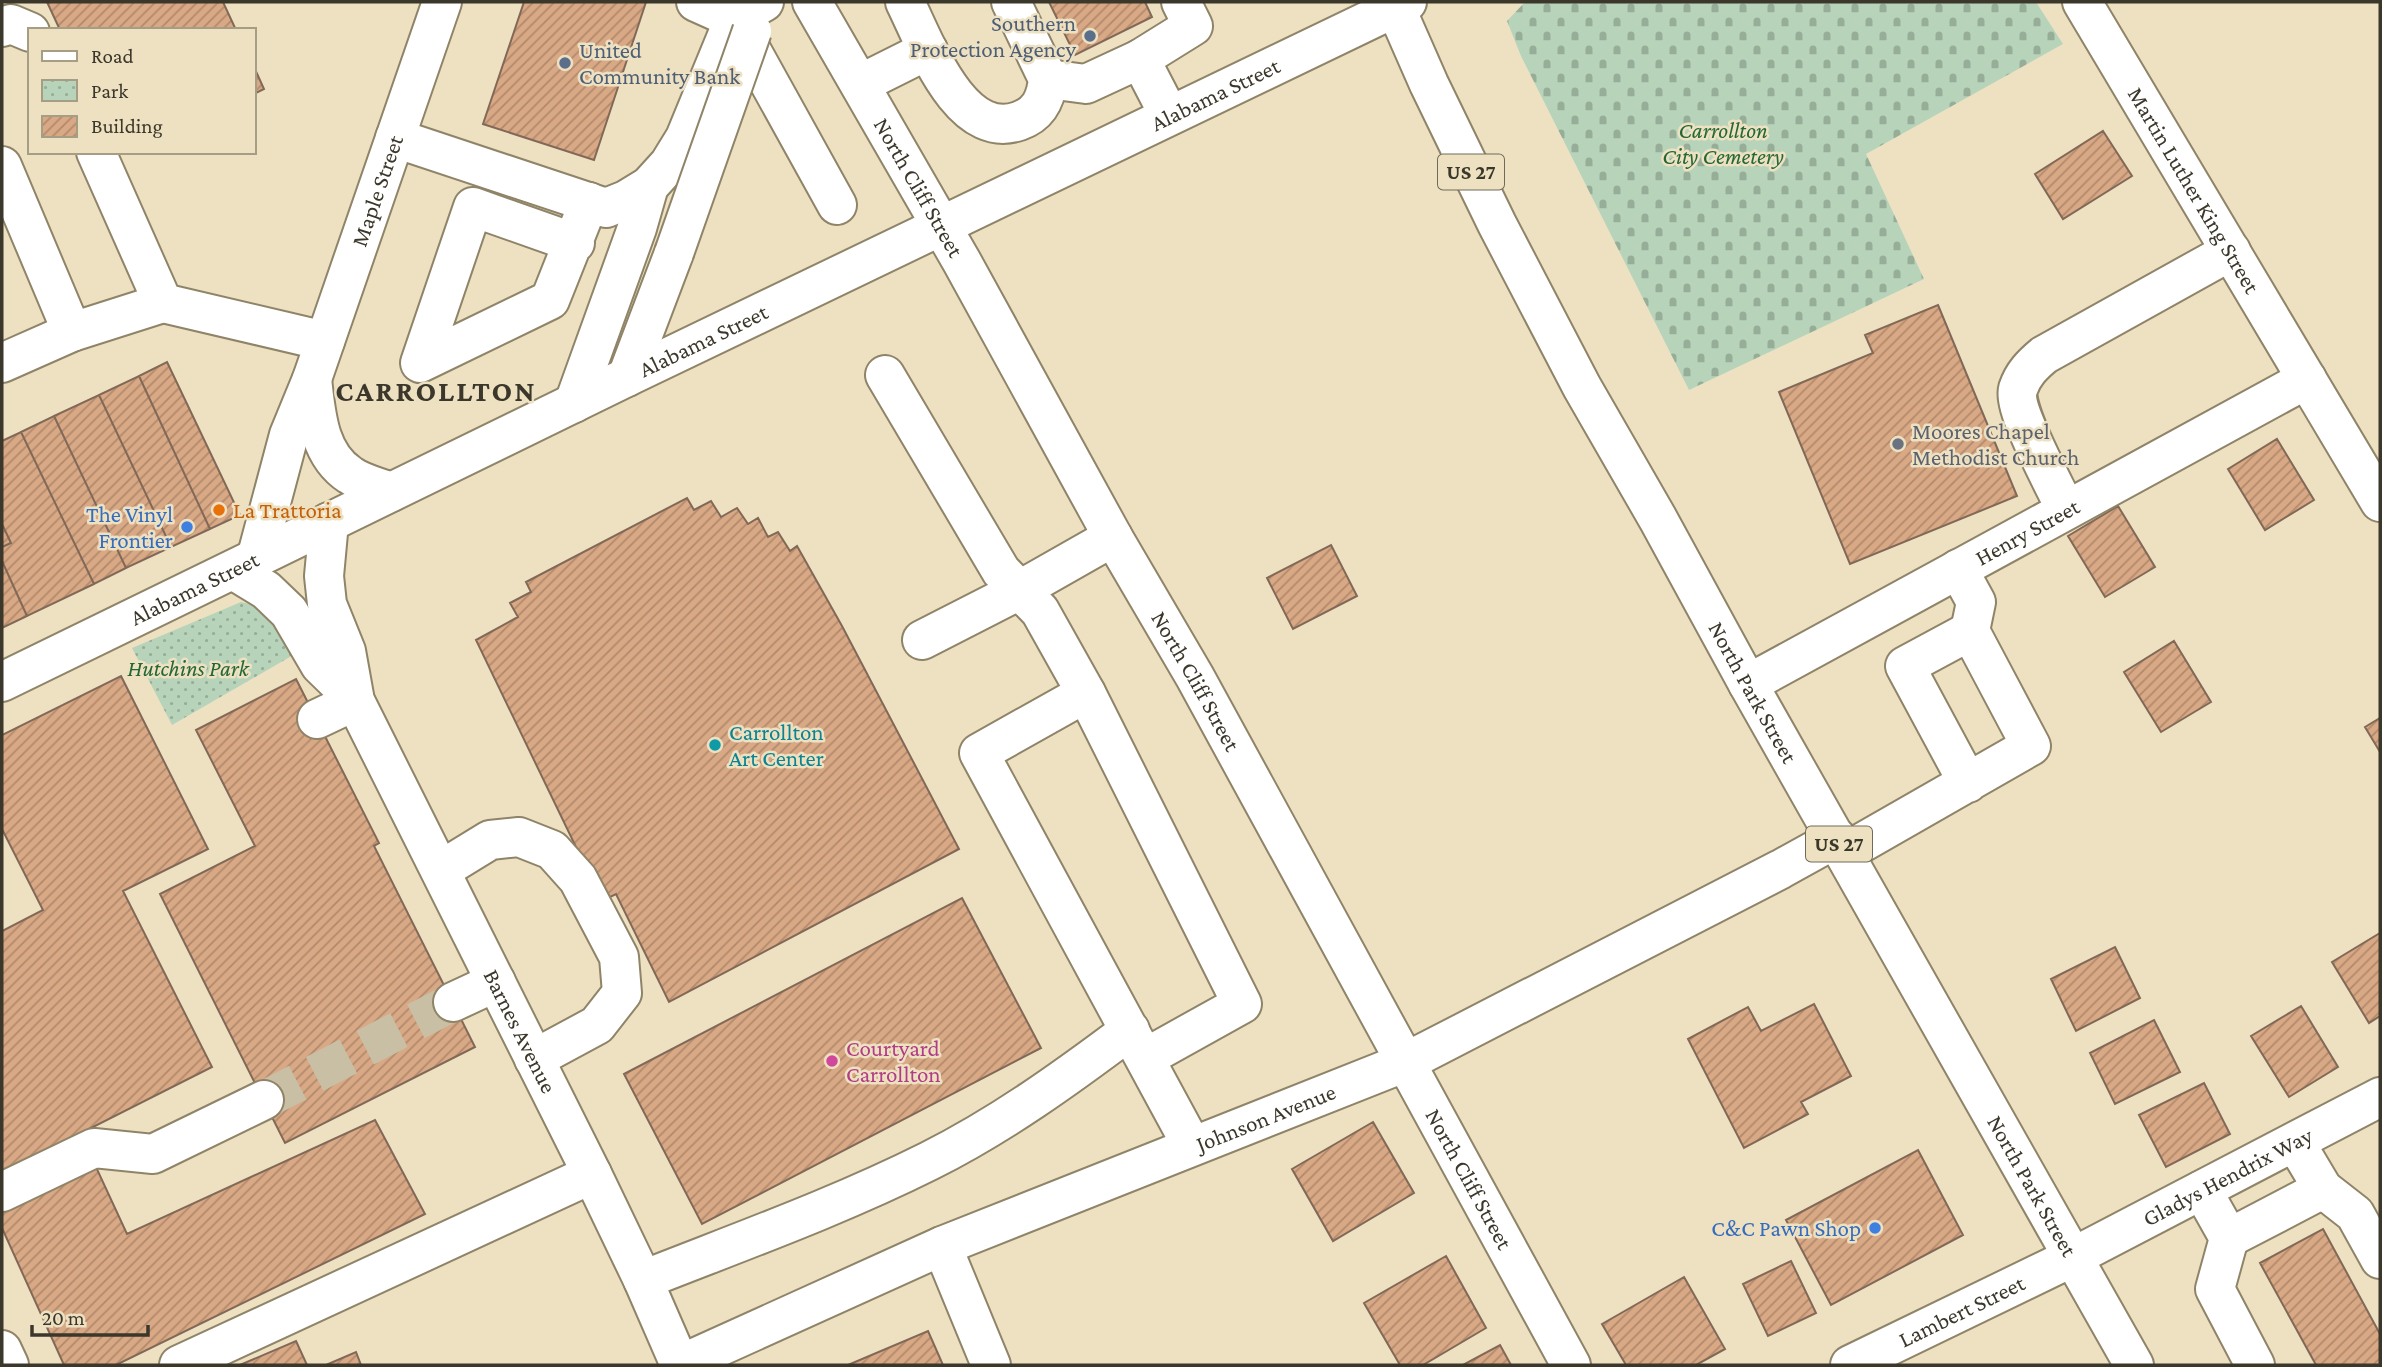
<svg xmlns="http://www.w3.org/2000/svg" width="2382" height="1367" viewBox="0 0 2382 1367" font-family="'Crimson Pro',serif">
<style>
.cemetery{fill:url(#cemetery-stones)}
.park{fill:url(#park-dots)}
.building{fill:url(#building-hatch);stroke:#826957;stroke-width:2}
.lines{fill:none;stroke-linecap:round;stroke-linejoin:round}
.minor-tunnel{stroke:#c9bfa4;stroke-width:38;stroke-dasharray:38 19;stroke-linecap:butt}
.minor-casing{stroke:#8f8468;stroke-width:42}
.major-casing{stroke:#8f8468;stroke-width:42}
.minor{stroke:#fff;stroke-width:38}
.major{stroke:#fff;stroke-width:38}
.minor-bridge-casing{stroke:#8f8468;stroke-width:42;stroke-linecap:butt}
.minor-bridge{stroke:#fff;stroke-width:38}
.service-dot{fill:#5c6f8a;stroke:#ede1c2;stroke-width:2.5}
.worship-dot{fill:#6b7280;stroke:#ede1c2;stroke-width:2.5}
.food-dot{fill:#e8710a;stroke:#ede1c2;stroke-width:2.5}
.shop-dot{fill:#3f7fe0;stroke:#ede1c2;stroke-width:2.5}
.culture-dot{fill:#0f9aa8;stroke:#ede1c2;stroke-width:2.5}
.hotel-dot{fill:#d1479c;stroke:#ede1c2;stroke-width:2.5}
.labels{text-anchor:middle;stroke-width:5;stroke-linejoin:round;paint-order:stroke}
.shield{fill:#ede1c2;stroke:#706a58;stroke-width:2}
.shield-label{font-size:21px;font-weight:bold;fill:#3b372a}
.service-label{font-size:23px;fill:#4e5e75;stroke:#ede1c2;text-anchor:end}
.street-label{font-size:23px;fill:#3b372a;stroke:#ede1c2}
.park-label{font-size:23px;font-style:italic;fill:#236735;stroke:#ede1c2}
.worship-label{font-size:23px;fill:#5b616d;stroke:#ede1c2;text-anchor:start}
.food-label{font-size:23px;fill:#c56008;stroke:#ede1c2;text-anchor:start}
.shop-label{font-size:23px;fill:#366cbe;stroke:#ede1c2;text-anchor:end}
.culture-label{font-size:23px;fill:#0d838f;stroke:#ede1c2;text-anchor:start}
.hotel-label{font-size:23px;fill:#b23c85;stroke:#ede1c2;text-anchor:start}
.district-label{font-size:30px;font-weight:bold;letter-spacing:2px;fill:#3b372a;stroke:#ede1c2}
</style>
<defs>
<pattern id="cemetery-stones" width="16" height="16" patternUnits="userSpaceOnUse" patternTransform="scale(1.75)"><rect width="16" height="16" fill="#b7d4bb"/><path d="M2 7V4a2 2 0 0 1 4 0v3zM10 15v-3a2 2 0 0 1 4 0v3z" fill="#96ad98"/></pattern>
<pattern id="park-dots" width="8" height="8" patternUnits="userSpaceOnUse" patternTransform="scale(1.75)"><rect width="8" height="8" fill="#b7d4bb"/><path d="M2 2h.1M6 6h.1" fill="none" stroke="#96ad98" stroke-width="1.8" stroke-linecap="round"/></pattern>
<pattern id="building-hatch" width="6" height="6" patternUnits="userSpaceOnUse" patternTransform="scale(1.75)"><rect width="6" height="6" fill="#d9a885"/><path d="M-1 1l2-2M0 6l6-6M5 7l2-2" fill="none" stroke="#b18a6d"/></pattern>
</defs>
<rect width="100%" height="100%" fill="#ede1c2"/>
<path class="cemetery" d="M 1525,2 L 2036,2 L 2063,44 L 1866,154 L 1924,279 L 1689,390 L 1521,56 L 1507,21 Z"/>
<path class="park" d="M 241,602 L 267,608 L 295,654 L 172,725 L 132,648 Z"/>
<path class="building" d="M 47,2 L 223,2 L 236,30 L 60,30 Z
M 524,2 L 646,2 L 594,160 L 483,124 Z
M 1049,2 L 1145,2 L 1152,17 L 1075,55 Z
M 254,67 L 264,89 L 254,94 Z
M 2103,131 L 2132,176 L 2063,219 L 2035,174 Z
M 1938,305 L 2017,496 L 1850,564 L 1779,392 L 1873,353 L 1865,335 Z
M 167,362 L 240,515 L 210,529 L 139,376 Z
M 139,376 L 210,529 L 171,547 L 99,395 Z
M 99,395 L 171,547 L 126,568 L 54,416 Z
M 54,416 L 126,568 L 94,584 L 21,432 Z
M 21,432 L 94,584 L 27,616 L 2,561 L 2,547 L 11,543 L 2,524 L 2,441 Z
M 2277,439 L 2314,500 L 2265,530 L 2228,469 Z
M 687,498 L 694,510 L 711,501 L 721,517 L 737,508 L 748,524 L 758,518 L 768,537 L 778,532 L 790,551 L 797,546 L 842,626 L 959,849 L 669,1002 L 616,894 L 602,901 L 476,640 L 518,617 L 510,603 L 531,592 L 526,582 Z
M 2118,506 L 2155,567 L 2105,597 L 2068,536 Z
M 2,524 L 11,543 L 2,547 Z
M 1331,545 L 1357,596 L 1293,629 L 1267,578 Z
M 2,561 L 27,616 L 2,628 Z
M 2174,641 L 2211,702 L 2161,732 L 2124,672 Z
M 121,676 L 208,849 L 123,891 L 212,1067 L 2,1173 L 2,931 L 43,910 L 2,829 L 2,735 Z
M 296,679 L 379,843 L 374,846 L 475,1047 L 285,1143 L 160,894 L 255,846 L 196,730 Z
M 2380,718 L 2380,752 L 2365,727 Z
M 962,898 L 1041,1048 L 702,1224 L 624,1074 Z
M 2380,933 L 2380,1016 L 2369,1023 L 2332,962 Z
M 2115,947 L 2140,998 L 2076,1031 L 2051,979 Z
M 1814,1004 L 1851,1076 L 1801,1102 L 1808,1114 L 1744,1148 L 1688,1039 L 1748,1007 L 1761,1031 Z
M 2301,1006 L 2338,1067 L 2289,1097 L 2251,1036 Z
M 2154,1020 L 2180,1072 L 2115,1104 L 2090,1053 Z
M 2204,1083 L 2230,1134 L 2166,1167 L 2139,1115 Z
M 375,1120 L 425,1214 L 116,1365 L 64,1365 L 2,1228 L 2,1212 L 96,1167 L 127,1234 Z
M 1373,1122 L 1414,1193 L 1333,1241 L 1292,1169 Z
M 1918,1150 L 1963,1235 L 1831,1305 L 1786,1220 Z
M 2323,1229 L 2380,1334 L 2380,1365 L 2316,1365 L 2260,1263 Z
M 1446,1256 L 1486,1328 L 1423,1365 L 1400,1365 L 1364,1303 Z
M 1791,1261 L 1816,1313 L 1768,1336 L 1743,1284 Z
M 1684,1277 L 1725,1349 L 1696,1365 L 1626,1365 L 1602,1324 Z
M 928,1331 L 943,1365 L 848,1365 Z
M 296,1341 L 307,1365 L 240,1365 Z
M 1500,1345 L 1511,1365 L 1463,1365 Z
M 356,1352 L 361,1365 L 326,1365 Z"/>
<g class="lines">
<path class="minor-tunnel" d="M 264,1100 L 453,1002"/>
<g class="minor-casing">
<g id="minor">
<path d="M 696,2 L 734,19 L 837,205"/>
<path id="s1" d="M 812,2 L 962,262 L 1113,537 L 1195,677 L 1571,1365"/>
<path d="M 905,2 C 925,42 960,142 1019,121 C 1039,114 1046,99 1048,79 L 1011,2"/>
<path id="s2" d="M 2082,2 L 2380,502"/>
<path d="M 2,27 L 11,24 L 30,32"/>
<path d="M 1140,59 L 1169,115"/>
<path d="M 1048,79 L 1086,84 L 1140,59 L 1193,26 L 1181,2"/>
<path d="M 860,84 L 928,50"/>
<path d="M 395,138 L 606,208 L 626,200 L 649,186 L 669,164 L 685,138 L 734,19 L 764,2"/>
<path d="M 96,152 L 163,303 L 325,341"/>
<path d="M 2,166 L 72,332"/>
<path d="M 575,243 L 473,207 L 420,363 L 550,300 L 589,202"/>
<path d="M 2,363 L 72,332 L 163,303"/>
<path d="M 885,375 L 1001,571 L 1040,611 L 1086,693 L 979,753 L 1192,1146"/>
<path d="M 627,377 L 674,253"/>
<path d="M 574,403 L 637,228 L 649,186"/>
<path d="M 2066,510 C 2056,488 2012,409 2018,389 C 2023,374 2032,365 2044,355 L 2231,251"/>
<path id="s3" d="M 329,522 L 324,576 L 327,604 L 346,651 L 355,701 L 592,1174 L 643,1280 L 680,1365"/>
<path d="M 1958,569 L 1976,602 L 1970,631"/>
<path d="M 233,570 L 266,590 L 289,612 L 320,665 L 354,698"/>
<path d="M 922,640 L 1018,591 L 1113,537"/>
<path id="s4" d="M 1748,684 L 2307,379"/>
<path d="M 1086,693 L 1242,1004 L 1145,1058"/>
<path d="M 317,719 L 355,701"/>
<path d="M 1844,853 C 1906,817 1969,782 2031,746 L 1970,631 L 1905,666 L 1968,783"/>
<path d="M 441,870 L 490,840 L 519,837 L 552,850 L 578,879 L 619,957 L 622,993 L 597,1025 L 534,1059"/>
<path d="M 453,1002 L 496,982"/>
<path d="M 2295,1142 L 2323,1189 L 2355,1214 L 2380,1259"/>
<path d="M 2202,1190 L 2229,1238 L 2215,1289 L 2255,1365"/>
<path d="M 2,1192 L 94,1148 L 153,1154 L 264,1100"/>
<path d="M 2229,1238 L 2323,1189"/>
<path d="M 942,1246 L 991,1365"/>
<path d="M 643,1280 C 739,1242 837,1207 929,1161 C 1001,1125 1066,1078 1130,1030"/>
<path d="M 2,1350 L 9,1365"/>
<path d="M 179,1365 L 592,1174"/>
<path id="s5" d="M 679,1365 L 942,1246 L 1406,1062 L 1781,869 L 1837,838"/>
<path id="s6" d="M 1850,1365 L 2073,1257 L 2380,1097"/>
</g>
</g>
<g class="major-casing">
<g id="major">
<path id="s7" d="M 1393,2 L 1429,84 L 1497,224 L 1582,387 L 1658,519 L 1748,684 L 2134,1365"/>
<path d="M 312,379 C 316,413 318,454 350,475 C 361,483 378,487 391,492"/>
<path id="s8" d="M 256,559 L 289,435 L 312,379 L 442,2"/>
<path id="s9" d="M 2,682 L 627,377 L 1407,2"/>
</g>
</g>
<use href="#minor" class="minor"/>
<use href="#major" class="major"/>
<g class="minor-bridge-casing">
<path id="minor-bridge" d="M 674,253 L 752,31"/>
</g>
<use href="#minor-bridge" class="minor-bridge"/>
</g>
<g class="service-dot">
<circle cx="1090" cy="36" r="7"/>
<circle cx="565" cy="63" r="7"/>
</g>
<circle class="worship-dot" cx="1898" cy="444" r="7"/>
<circle class="food-dot" cx="219" cy="510" r="7"/>
<g class="shop-dot">
<circle cx="187" cy="527" r="7"/>
<circle cx="1875" cy="1228" r="7"/>
</g>
<circle class="culture-dot" cx="715" cy="745" r="7"/>
<circle class="hotel-dot" cx="832" cy="1061" r="7"/>
<g class="labels">
<g class="shield">
<rect x="1438" y="154.5" width="66" height="35" rx="5"/>
<rect x="1806" y="826.5" width="66" height="35" rx="5"/>
</g>
<g class="shield-label">
<text x="1471" y="179">US 27</text>
<text x="1839" y="851">US 27</text>
</g>
<g class="service-label">
<text x="1076" y="31">Southern<tspan x="1076" dy="26">Protection Agency</tspan></text>
<text x="579" y="58" text-anchor="start">United<tspan x="579" dy="26">Community Bank</tspan></text>
</g>
<g class="street-label">
<text dy="8" stroke="none"><textPath href="#s9" startOffset="1348">Alabama Street</textPath></text>
<text dy="8" stroke="none"><textPath href="#s1" startOffset="214">North Cliff Street</textPath></text>
<text dy="8" stroke="none"><textPath href="#s2" startOffset="219">Martin Luther King Street</textPath></text>
<text dy="8" stroke="none"><textPath href="#s8" startOffset="388">Maple Street</textPath></text>
<text dy="8" stroke="none"><textPath href="#s9" startOffset="780">Alabama Street</textPath></text>
<text dy="8" stroke="none"><textPath href="#s4" startOffset="318">Henry Street</textPath></text>
<text dy="8" stroke="none"><textPath href="#s9" startOffset="214">Alabama Street</textPath></text>
<text dy="8" stroke="none"><textPath href="#s1" startOffset="780">North Cliff Street</textPath></text>
<text dy="8" stroke="none"><textPath href="#s7" startOffset="779">North Park Street</textPath></text>
<text dy="8" stroke="none"><textPath href="#s3" startOffset="553">Barnes Avenue</textPath></text>
<text dy="8" stroke="none"><textPath href="#s5" startOffset="637">Johnson Avenue</textPath></text>
<text dy="8" stroke="none"><textPath href="#s6" startOffset="422">Gladys Hendrix Way</textPath></text>
<text dy="8" stroke="none"><textPath href="#s1" startOffset="1348">North Cliff Street</textPath></text>
<text dy="8" stroke="none"><textPath href="#s7" startOffset="1346">North Park Street</textPath></text>
<text dy="8" stroke="none"><textPath href="#s6" startOffset="124">Lambert Street</textPath></text>
</g>
<g class="park-label">
<text x="1723" y="138">Carrollton<tspan x="1723" dy="26">City Cemetery</tspan></text>
<text x="188" y="676">Hutchins Park</text>
</g>
<g class="worship-label">
<text x="1912" y="439">Moores Chapel<tspan x="1912" dy="26">Methodist Church</tspan></text>
</g>
<g class="food-label">
<text x="233" y="518">La Trattoria</text>
</g>
<g class="shop-label">
<text x="173" y="522">The Vinyl<tspan x="173" dy="26">Frontier</tspan></text>
<text x="1861" y="1236">C&amp;C Pawn Shop</text>
</g>
<g class="culture-label">
<text x="729" y="740">Carrollton<tspan x="729" dy="26">Art Center</tspan></text>
</g>
<g class="hotel-label">
<text x="846" y="1056">Courtyard<tspan x="846" dy="26">Carrollton</tspan></text>
</g>
<g class="district-label">
<text x="436" y="401">CARROLLTON</text>
</g>
</g>
<rect width="2382" height="1367" fill="none" stroke="#3b372a" stroke-width="7"/>
<rect x="28" y="28" width="228" height="126" fill="#ede1c2" stroke="#a69d85" stroke-width="2"/>
<rect x="42" y="51" width="35" height="10" fill="#ffffff" stroke="#a69d85" stroke-width="2"/>
<text x="91" y="63" font-size="21" fill="#3b372a">Road</text>
<rect x="42" y="80" width="35" height="21" fill="url(#park-dots)" stroke="#a69d85" stroke-width="2"/>
<text x="91" y="98" font-size="21" fill="#3b372a">Park</text>
<rect x="42" y="116" width="35" height="21" fill="url(#building-hatch)" stroke="#a69d85" stroke-width="2"/>
<text x="91" y="133" font-size="21" fill="#3b372a">Building</text>
<path d="M32 1325v10h116v-10" fill="none" stroke="#3b372a" stroke-width="3.5"/>
<text x="42" y="1325" font-size="21" fill="#3b372a" stroke="#ede1c2" stroke-width="5" paint-order="stroke">20 m</text>
</svg>
